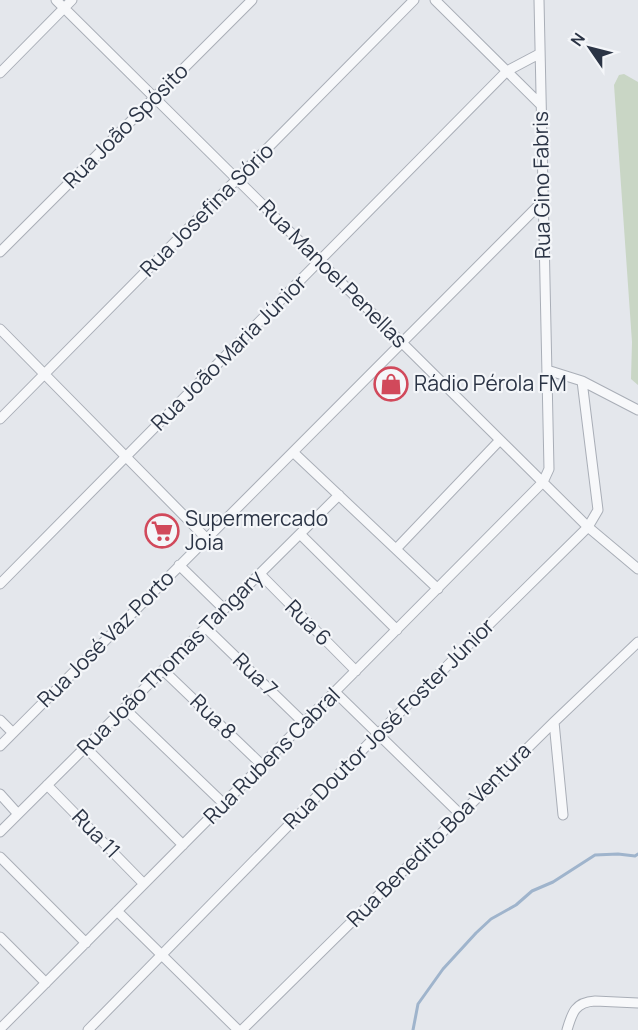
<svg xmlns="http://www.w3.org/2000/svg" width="638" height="1030" viewBox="0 0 638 1030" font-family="Manrope,sans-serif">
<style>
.green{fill:#c9d6c5}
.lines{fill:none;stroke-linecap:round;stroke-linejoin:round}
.stream{stroke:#9fb4cc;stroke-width:3}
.street-casing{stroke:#a9aeb7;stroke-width:11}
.street{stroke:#f7f8fa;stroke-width:9}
.labels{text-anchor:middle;stroke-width:4.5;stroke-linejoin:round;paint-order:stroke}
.street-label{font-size:21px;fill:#2b3445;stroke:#f4f6f9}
.poi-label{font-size:21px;fill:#2b3445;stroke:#f4f6f9;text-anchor:start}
</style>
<rect width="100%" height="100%" fill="#e4e7ec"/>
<path class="green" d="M 624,74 L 638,82 L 638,385 L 631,379 L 632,342 L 614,85 L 619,75 Z"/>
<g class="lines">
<path class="stream" d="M 413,1030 L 418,1004 L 443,969 L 476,933 L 491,919 L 516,905 L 532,891 L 553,882 L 595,855 L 618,854 L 635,856 L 638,854"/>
<g class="street-casing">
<path id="street" d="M 56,0 L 588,527 L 638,569
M 435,0 L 540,104
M 0,73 L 72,0
M 0,252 L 252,0
M 0,329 L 206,538
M 547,370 L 582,381 L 638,410
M 0,419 L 414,0
M 293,452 L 438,589
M 300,534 L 397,630
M 396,549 L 500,440
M 179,565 L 224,609
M 260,574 L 356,671
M 0,584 L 507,71 L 539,54
M 206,628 L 304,723
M 163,670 L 262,765
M 335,692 L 460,814
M 124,708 L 224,804
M 0,720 L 13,733
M 554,722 L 563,815
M 0,746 L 543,201
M 85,747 L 183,845
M 47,785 L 144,884
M 0,794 L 18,814
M 0,832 L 339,495
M 0,857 L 86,943
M 117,911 L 238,1030
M 0,937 L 46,983
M 0,1029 L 543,482 L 549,469 L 539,0
M 88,1030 L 378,734 L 588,527 L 598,510 L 582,381
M 242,1030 L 554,722 L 638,642
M 567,1030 C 572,1013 575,1002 595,1001 L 638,1003"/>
</g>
<use href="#street" class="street"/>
</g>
<defs>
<g id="shop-ring" transform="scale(1.725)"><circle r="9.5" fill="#f4f6f9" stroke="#d1495b" stroke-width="1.5"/><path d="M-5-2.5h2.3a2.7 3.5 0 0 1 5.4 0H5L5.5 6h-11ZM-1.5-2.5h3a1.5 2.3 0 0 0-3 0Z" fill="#d1495b"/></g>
<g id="supermarket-ring" transform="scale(1.725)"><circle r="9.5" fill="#f4f6f9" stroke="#d1495b" stroke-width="1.5"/><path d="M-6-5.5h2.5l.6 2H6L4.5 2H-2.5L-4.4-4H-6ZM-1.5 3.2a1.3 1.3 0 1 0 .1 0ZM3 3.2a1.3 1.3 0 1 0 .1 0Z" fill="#d1495b"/></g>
</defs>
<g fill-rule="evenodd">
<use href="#shop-ring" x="391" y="384"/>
<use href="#supermarket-ring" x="162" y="531"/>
</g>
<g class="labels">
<g class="street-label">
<text transform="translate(126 126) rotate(-45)" y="7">Rua João Spósito</text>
<text transform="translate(542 185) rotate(-91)" y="7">Rua Gino Fabris</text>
<text transform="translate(207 210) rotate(-45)" y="7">Rua Josefina Sório</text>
<text transform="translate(333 274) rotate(45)" y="7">Rua Manoel Penellas</text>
<text transform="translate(229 353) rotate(-45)" y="7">Rua João Maria Júnior</text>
<text transform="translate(308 623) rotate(45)" y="7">Rua 6</text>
<text transform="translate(106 639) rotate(-45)" y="7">Rua José Vaz Porto</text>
<text transform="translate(170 663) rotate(-45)" y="7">Rua João Thomas Tangary</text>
<text transform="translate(255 675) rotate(44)" y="7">Rua 7</text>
<text transform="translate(213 717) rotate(44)" y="7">Rua 8</text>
<text transform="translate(389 724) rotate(-45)" y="7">Rua Doutor José Foster Júnior</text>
<text transform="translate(272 756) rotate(-45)" y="7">Rua Rubens Cabral</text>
<text transform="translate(96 834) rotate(46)" y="7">Rua 11</text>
<text transform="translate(439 835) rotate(-45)" y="7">Rua Benedito Boa Ventura</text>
</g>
<g class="poi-label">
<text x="414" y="391">Rádio Pérola FM</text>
<text x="185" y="526">Supermercado<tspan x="185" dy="24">Joia</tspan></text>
</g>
</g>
<g transform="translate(590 48) rotate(305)" stroke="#f4f6f9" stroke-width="4.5" paint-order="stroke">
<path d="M0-4.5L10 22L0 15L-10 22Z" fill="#2b3445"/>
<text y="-9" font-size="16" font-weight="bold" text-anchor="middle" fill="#2b3445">N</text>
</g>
</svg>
